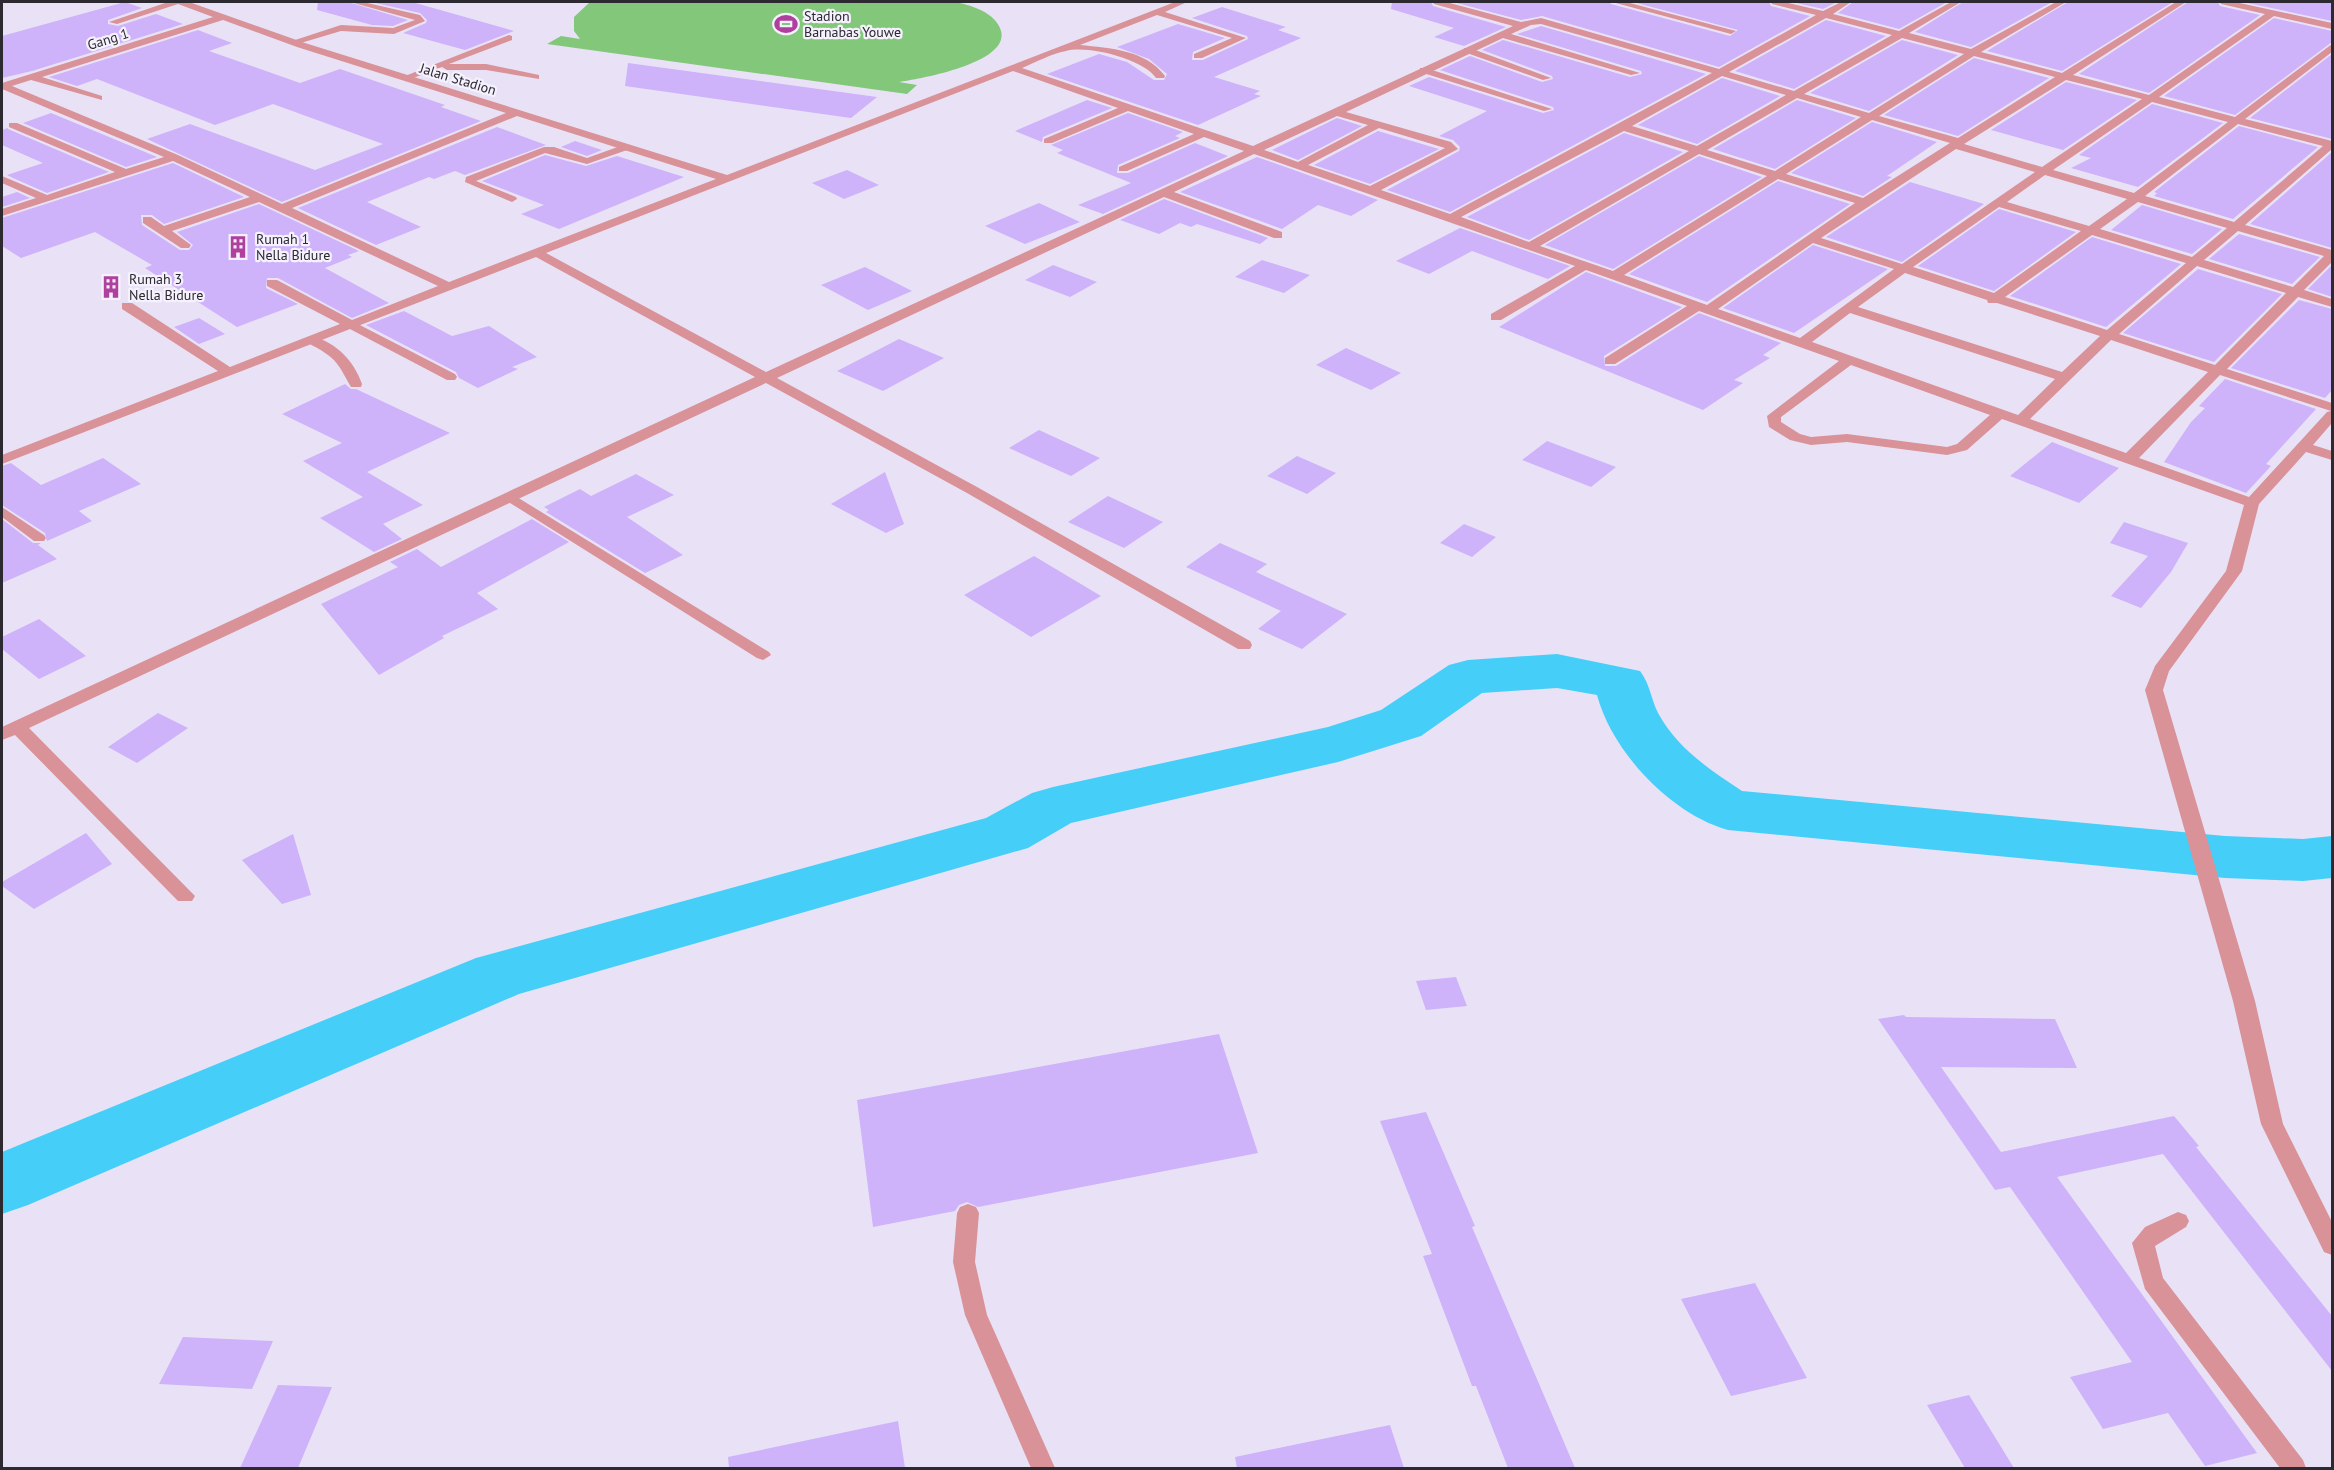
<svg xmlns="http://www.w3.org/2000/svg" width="2334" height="1470" viewBox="0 0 2334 1470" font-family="'PT Sans',sans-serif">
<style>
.green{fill:#83c87a}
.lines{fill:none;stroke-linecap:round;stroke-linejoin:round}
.river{fill:#45cef8;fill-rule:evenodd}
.building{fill:#ceb2fa}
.lane{fill:#d89298;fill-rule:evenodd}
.street{fill:#d89298;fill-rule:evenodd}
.labels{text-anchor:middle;stroke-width:4.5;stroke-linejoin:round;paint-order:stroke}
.far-poi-label{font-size:14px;fill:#2c2931;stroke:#f5f1fd;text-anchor:start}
.far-street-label{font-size:14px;fill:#2c2931;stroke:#f5f1fd}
</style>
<rect width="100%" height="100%" fill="#e9e2f7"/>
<path class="green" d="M 590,2 L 955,2 C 970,5 991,11 999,26 C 1019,62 919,79 899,82 L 917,85 L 907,94 L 547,44 L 561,36 L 580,39 L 574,31 L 574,17 Z"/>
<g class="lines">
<path class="river" d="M 1557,654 L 1640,671 C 1650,684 1651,699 1658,713 C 1677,748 1710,770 1742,791 L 2225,836 L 2303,839 L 2332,836 L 2332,878 L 2303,881 L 2225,878 L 1728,830 C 1671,814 1612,752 1597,695 L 1557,688 L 1482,693 L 1421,736 L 1338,762 L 1071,823 L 1028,848 L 519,994 L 28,1205 L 2,1214 L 2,1152 L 476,958 L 986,818 L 1032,793 L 1053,787 L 1328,727 L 1381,710 L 1449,665 L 1468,660 Z"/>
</g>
<path class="building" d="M 125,2 L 142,8 L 108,20 L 108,24 L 118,26 L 156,14 L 183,24 L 32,71 L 2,78 L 2,36 Z
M 318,2 L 348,2 L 408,20 L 393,26 L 372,25 L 317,10 Z
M 371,2 L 412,2 L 514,31 L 465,50 L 403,33 L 426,23 L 427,20 L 420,13 Z
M 1392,2 L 1431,2 L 1433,6 L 1506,27 L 1464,46 L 1434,37 L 1454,28 L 1391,9 Z
M 1453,2 L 1610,2 L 1611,4 L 1730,36 L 1738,30 L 1633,2 L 1769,2 L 1771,6 L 1810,16 L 1719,67 L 1542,16 L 1521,20 Z
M 1792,2 L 1837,2 L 1823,9 Z
M 1853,2 L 1947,2 L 1899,29 L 1838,13 Z
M 1963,2 L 2052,2 L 1971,47 L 1915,32 Z
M 2068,2 L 2173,2 L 2062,71 L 1987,51 Z
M 2188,2 L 2218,2 L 2220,6 L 2260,15 L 2149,93 L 2079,74 Z
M 2243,2 L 2332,2 L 2332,21 Z
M 1222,7 L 1286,27 L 1278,30 L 1301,38 L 1214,77 L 1260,91 L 1254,94 L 1261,96 L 1198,125 L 1047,74 L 1099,54 L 1127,62 L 1154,80 L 1164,80 L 1167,74 L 1149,59 L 1117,47 L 1178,24 L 1225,38 L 1193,52 L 1192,60 L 1203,60 L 1248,39 L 1247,36 L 1192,18 Z
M 2274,18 L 2332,31 L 2332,42 L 2235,115 L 2164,96 Z
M 1826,20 L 1886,36 L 1794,89 L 1735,71 Z
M 1541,26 L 1706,74 L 1450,212 L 1387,190 L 1459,151 L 1460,147 L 1453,140 L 1439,136 L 1487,111 L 1409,86 L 1429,77 L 1543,113 L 1554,110 L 1553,107 L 1440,70 L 1470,56 L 1542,82 L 1553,79 L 1552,76 L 1482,50 L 1503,40 L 1630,77 L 1642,74 L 1641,71 L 1517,34 Z
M 198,30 L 232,43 L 209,51 L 300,83 L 340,69 L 445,105 L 441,107 L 481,121 L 282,202 L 147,139 L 190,124 L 315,170 L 383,144 L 273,104 L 215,125 L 97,79 L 77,86 L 49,77 Z
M 1902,40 L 1958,55 L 1869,111 L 1810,93 Z
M 2332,54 L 2332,139 L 2250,118 Z
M 1974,58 L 2049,78 L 1958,136 L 1884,115 Z
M 628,63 L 877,97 L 851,118 L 625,86 Z
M 1722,78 L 1780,96 L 1697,144 L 1638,125 Z
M 2066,82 L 2137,100 L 2063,150 L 1991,130 Z
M 1087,100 L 1112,108 L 1043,137 L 1042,142 L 1015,131 Z
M 1797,100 L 1856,118 L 1775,169 L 1713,149 Z
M 2152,104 L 2223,123 L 2138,187 L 2071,168 L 2091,158 L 2079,155 Z
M 51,113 L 114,139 L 157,157 L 126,167 L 23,123 Z
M 1128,113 L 1183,132 L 1175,136 L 1180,138 L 1118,165 L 1117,173 L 1128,173 L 1195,143 L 1228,156 L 1103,214 L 1078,205 L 1131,183 L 1057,153 L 1063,150 L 1051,145 Z
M 1337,118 L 1362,126 L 1298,160 L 1272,150 Z
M 1872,122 L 1937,142 L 1887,176 L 1892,177 L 1863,196 L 1791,173 Z
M 2239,126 L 2318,147 L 2233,219 L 2154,196 L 2157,193 L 2154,192 Z
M 497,127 L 546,145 L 465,175 L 455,171 L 434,179 L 429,177 L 367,202 L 421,227 L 376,245 L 298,208 Z
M 8,128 L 8,129 L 109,172 L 47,193 L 13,178 L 7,175 L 43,163 L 2,145 L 2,130 Z
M 1378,131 L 1439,149 L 1370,184 L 1314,165 Z
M 1624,133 L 1683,152 L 1529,240 L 1467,217 Z
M 575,141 L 602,150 L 587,156 L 561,147 Z
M 2332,152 L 2332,248 L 2250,224 Z
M 545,155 L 586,166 L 617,156 L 684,177 L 559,229 L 521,214 L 544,205 L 482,181 Z
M 1699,156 L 1762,177 L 1613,269 L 1545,245 Z
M 1257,157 L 1378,200 L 1351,216 L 1318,205 L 1282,229 L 1180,192 Z
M 173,163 L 244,197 L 164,224 L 152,215 L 141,215 L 142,225 L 180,250 L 189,250 L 193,245 L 177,232 L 259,204 L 359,251 L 348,255 L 352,257 L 325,268 L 389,303 L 352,318 L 278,278 L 267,278 L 266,288 L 298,304 L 237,327 L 145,268 L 152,265 L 95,232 L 21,258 L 2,246 L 2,218 Z
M 847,170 L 879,185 L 844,199 L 812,183 Z
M 1778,181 L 1850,204 L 1707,302 L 1629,274 Z
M 1910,182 L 1984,204 L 1902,262 L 1826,237 Z
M 17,192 L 30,198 L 2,207 L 2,197 Z
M 1164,199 L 1268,238 L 1260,244 L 1197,224 L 1191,227 L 1180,223 L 1159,234 L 1120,220 Z
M 1039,203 L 1080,222 L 1025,244 L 985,226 Z
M 2142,205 L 2222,229 L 2192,254 L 2111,230 Z
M 1999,209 L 2076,232 L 1994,291 L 1918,266 Z
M 1460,228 L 1570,266 L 1548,279 L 1472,251 L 1429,274 L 1396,261 Z
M 2239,234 L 2320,257 L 2292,284 L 2209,259 Z
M 2092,237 L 2181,264 L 2106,327 L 2010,296 Z
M 1813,245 L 1888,269 L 1794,333 L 1723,308 Z
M 1262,260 L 1310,275 L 1284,293 L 1235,277 Z
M 1053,265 L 1097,282 L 1070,297 L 1025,280 Z
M 2332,265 L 2332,297 L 2308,289 Z
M 865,267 L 912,291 L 868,310 L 821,285 Z
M 2198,269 L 2282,294 L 2214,362 L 2123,333 Z
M 1586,272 L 1682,307 L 1604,356 L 1605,366 L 1616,366 L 1699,313 L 1781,343 L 1763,355 L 1770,358 L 1734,380 L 1743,383 L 1703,410 L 1499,327 Z
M 2299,300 L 2332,309 L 2332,390 L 2325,398 L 2231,368 Z
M 404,311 L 452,336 L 489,326 L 537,357 L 512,367 L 518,369 L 478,388 L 459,378 L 456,372 L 366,325 Z
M 199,318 L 225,334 L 199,344 L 174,327 Z
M 899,339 L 944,358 L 883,391 L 837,371 Z
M 1346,348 L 1401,373 L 1371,390 L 1316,365 Z
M 2225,379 L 2316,409 L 2266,464 L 2271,466 L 2246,493 L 2164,462 L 2191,422 L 2205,408 L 2199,406 Z
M 345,384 L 351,389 L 356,389 L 450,433 L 367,472 L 423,505 L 383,524 L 402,539 L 374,552 L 320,518 L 363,497 L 303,461 L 342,443 L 282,414 Z
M 1039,430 L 1100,458 L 1071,476 L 1009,448 Z
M 1547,441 L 1616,467 L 1591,487 L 1522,460 Z
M 2052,442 L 2119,468 L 2079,503 L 2010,476 Z
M 1297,456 L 1336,473 L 1307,494 L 1267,476 Z
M 103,458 L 141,484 L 79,511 L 92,521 L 47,541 L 45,533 L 2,505 L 2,466 L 11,463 L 41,485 Z
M 885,472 L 904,524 L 886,533 L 831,504 Z
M 636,474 L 674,495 L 627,517 L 683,555 L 645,573 L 546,512 L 549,510 L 544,507 L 580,489 L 591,496 Z
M 1108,496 L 1163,522 L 1124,548 L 1068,522 Z
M 2,519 L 33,543 L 41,543 L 38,545 L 57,559 L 2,583 Z
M 532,519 L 569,542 L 477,593 L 498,609 L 442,636 L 444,638 L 379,675 L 321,604 L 398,567 L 390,562 L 417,549 L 441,567 Z
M 2124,522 L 2188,543 L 2171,572 L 2141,608 L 2111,596 L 2148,556 L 2110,543 Z
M 1464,524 L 1496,537 L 1472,557 L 1440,543 Z
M 1220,543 L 1267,564 L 1256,572 L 1347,614 L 1302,649 L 1258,629 L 1281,611 L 1186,567 Z
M 1034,556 L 1101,596 L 1031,637 L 964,595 Z
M 39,619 L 86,656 L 39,679 L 2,649 L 2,637 Z
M 158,713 L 188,728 L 137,763 L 108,747 Z
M 86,833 L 112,864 L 34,909 L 2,886 L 2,882 Z
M 293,834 L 311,895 L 282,904 L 242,860 Z
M 1456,977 L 1467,1006 L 1426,1010 L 1416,981 Z
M 1904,1015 L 1906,1017 L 2055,1019 L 2077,1068 L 1941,1067 L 2001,1152 L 2174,1116 L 2199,1146 L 2196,1147 L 2332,1316 L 2332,1371 L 2163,1154 L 2057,1177 L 2257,1453 L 2205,1466 L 2168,1413 L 2103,1429 L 2070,1377 L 2132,1362 L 2010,1187 L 1995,1190 L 1878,1019 Z
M 1219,1034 L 1258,1153 L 978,1207 L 967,1202 L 959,1205 L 955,1211 L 873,1227 L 857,1100 Z
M 1426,1112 L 1475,1226 L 1472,1227 L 1575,1468 L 1508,1468 L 1476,1386 L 1472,1386 L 1423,1256 L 1432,1254 L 1380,1121 Z
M 1755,1283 L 1807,1378 L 1731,1396 L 1681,1299 Z
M 183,1337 L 273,1341 L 252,1389 L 159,1384 Z
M 278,1385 L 332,1387 L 298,1468 L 240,1468 Z
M 1969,1395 L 2014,1468 L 1965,1468 L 1927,1405 Z
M 898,1421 L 905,1468 L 729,1468 L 728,1457 Z
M 1390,1425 L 1404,1468 L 1237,1468 L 1235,1457 Z"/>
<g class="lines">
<path class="lane" d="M 350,2 L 363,2 L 420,15 L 425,21 L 394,34 L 341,31 L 294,45 L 289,42 L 341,25 L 393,28 L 415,20 Z
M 509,35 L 512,36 L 512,40 L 449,64 L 486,64 L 539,75 L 539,79 L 486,70 L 447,70 L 442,67 L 408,80 L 400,78 Z
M 1464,48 L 1470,48 L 1551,78 L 1543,80 L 1464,52 Z
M 1420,68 L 1426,68 L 1552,109 L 1544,111 L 1420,72 Z
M 626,144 L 631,147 L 630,149 L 587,164 L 545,153 L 476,181 L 516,197 L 517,199 L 512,202 L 465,182 L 466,177 L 544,147 L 554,147 L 587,158 Z
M 352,321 L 455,374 L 457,377 L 455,380 L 447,380 L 348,328 L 346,325 Z
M 312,336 C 337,343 354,361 362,384 L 361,387 L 351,387 C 336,360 336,358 308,343 L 308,337 Z
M 512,494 L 769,652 L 771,655 L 763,660 L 757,658 L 507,501 L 505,498 Z
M 2,507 L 44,535 L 46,538 L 44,541 L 34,541 L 2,517 Z
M 968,1204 L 976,1207 L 979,1213 L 975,1262 L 987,1315 L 1055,1468 L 1031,1468 L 965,1315 L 953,1262 L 957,1213 L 960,1207 Z
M 2178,1212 L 2186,1215 L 2189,1221 L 2186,1227 L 2155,1246 L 2163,1278 L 2303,1460 L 2306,1468 L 2280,1468 L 2145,1289 L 2132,1243 L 2145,1227 Z"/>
<path class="street" d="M 168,2 L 189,2 L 305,43 L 727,175 L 1175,2 L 1187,2 L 1165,12 L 1246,38 L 1202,58 L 1194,58 L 1194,54 L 1232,38 L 1157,15 L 1080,45 C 1110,48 1146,50 1165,76 L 1164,78 L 1156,78 C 1143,59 1088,45 1066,51 C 1051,54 1036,62 1022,68 L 1253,146 L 1513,26 L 1434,4 L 1433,2 L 1446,2 L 1521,22 L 1541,18 L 1719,69 L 1816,15 L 1772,4 L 1771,2 L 1784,2 L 1823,11 L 1841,2 L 1851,2 L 1833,14 L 1899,31 L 1951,2 L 1961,2 L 1909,33 L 1971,49 L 2056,2 L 2066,2 L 1981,52 L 2062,73 L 2176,2 L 2186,2 L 2073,75 L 2149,95 L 2265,14 L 2221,4 L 2220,2 L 2235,2 L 2332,23 L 2332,29 L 2274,16 L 2159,97 L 2235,117 L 2332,44 L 2332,52 L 2245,119 L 2332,141 L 2332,149 L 2245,225 L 2332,250 L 2332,262 L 2304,290 L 2332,299 L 2332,307 L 2298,297 L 2227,369 L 2332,403 L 2332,423 L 2313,445 L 2332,451 L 2332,460 L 2306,452 L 2259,504 L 2242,571 L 2169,671 L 2163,690 L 2255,1001 L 2283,1124 L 2332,1222 L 2332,1255 L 2324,1252 L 2261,1124 L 2233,1001 L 2145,690 L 2155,666 L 2226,571 L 2244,505 L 2002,419 L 1967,450 L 1947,455 L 1847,442 L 1811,445 L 1790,440 L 1769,427 L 1767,416 L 1839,361 L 1699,311 L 1615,364 L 1605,364 L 1605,358 L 1687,306 L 1586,270 L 1501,320 L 1491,320 L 1491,314 L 1575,266 L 1254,154 L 1174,192 L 1282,232 L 1282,238 L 1274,238 L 1164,197 L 777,378 L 977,487 L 1250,641 L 1252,645 L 1250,649 L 1238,649 L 967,493 L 766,383 L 29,728 L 195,896 L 192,901 L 178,901 L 15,735 L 2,740 L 2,727 L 755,377 L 536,257 L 2,464 L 2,455 L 218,371 L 122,309 L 122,303 L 132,303 L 230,367 L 340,324 L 267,286 L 267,280 L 277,280 L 352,320 L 438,286 L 259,202 L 172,231 L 191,245 L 189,248 L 181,248 L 143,223 L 143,217 L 151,217 L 164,226 L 250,197 L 173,161 L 2,216 L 2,209 L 36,198 L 2,183 L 2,176 L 47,195 L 115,172 L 9,127 L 9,123 L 17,123 L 126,169 L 164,157 L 2,89 L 2,83 L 213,17 L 178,4 L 117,24 L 109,22 ZM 1826,18 L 1892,35 L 1794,91 L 1729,72 ZM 223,20 L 297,47 L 506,113 L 282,204 L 178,155 L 12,86 L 31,80 L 102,100 L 102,96 L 42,77 ZM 1541,24 L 1712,73 L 1450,214 L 1381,190 L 1458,149 L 1451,142 L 1346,112 L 1503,38 L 1631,75 L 1640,73 L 1511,34 L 1531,25 ZM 1902,38 L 1964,54 L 1869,113 L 1804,94 ZM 1974,56 L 2055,77 L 1958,138 L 1879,116 ZM 1013,71 L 1118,108 L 1044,139 L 1044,143 L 1052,143 L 1128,111 L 1194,134 L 1119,167 L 1119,171 L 1127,171 L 1204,137 L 1244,151 L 766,372 L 546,253 ZM 1722,76 L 1786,95 L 1697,146 L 1632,126 ZM 2066,80 L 2142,99 L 2042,167 L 1964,144 ZM 1797,98 L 1861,117 L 1775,171 L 1707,150 ZM 2152,102 L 2228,122 L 2134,193 L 2053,170 ZM 517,116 L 716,179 L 449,282 L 292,208 ZM 1337,116 L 1368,125 L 1298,162 L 1264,150 ZM 1872,120 L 1950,143 L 1863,198 L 1786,174 ZM 2238,124 L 2323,146 L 2234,222 L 2145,196 ZM 1379,128 L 1445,148 L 1370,186 L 1308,165 ZM 1624,131 L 1689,151 L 1529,242 L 1461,217 ZM 1956,149 L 2035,172 L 1902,264 L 1821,238 ZM 1699,154 L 1767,176 L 1613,271 L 1540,246 ZM 2045,175 L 2127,199 L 2089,226 L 2007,202 ZM 1778,179 L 1855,203 L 1707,305 L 1624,275 ZM 2138,202 L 2227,228 L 2192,257 L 2100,229 ZM 1999,207 L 2081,231 L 1994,293 L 1913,267 ZM 2238,231 L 2324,256 L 2293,287 L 2204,260 ZM 2092,235 L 2186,263 L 2107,330 L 2005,297 ZM 1813,243 L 1894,269 L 1800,338 L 1718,309 ZM 2197,266 L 2286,293 L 2215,365 L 2119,334 ZM 1905,273 L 1987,300 L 1988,303 L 1997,303 L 2100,336 L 2062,372 L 1858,307 ZM 1850,313 L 2055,379 L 2018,415 L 1812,342 ZM 2111,340 L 2208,372 L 2126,453 L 2030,419 ZM 1851,365 L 1990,415 L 1957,444 L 1947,447 L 1847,434 L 1811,437 L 1800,434 L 1781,422 L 1781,417 ZM 2220,375 L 2331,411 L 2327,412 L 2249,497 L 2139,458 Z
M 1612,2 L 1626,2 L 1736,31 L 1731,34 Z"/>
</g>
<defs>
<g id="stadium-bare" transform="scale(1.8)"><path d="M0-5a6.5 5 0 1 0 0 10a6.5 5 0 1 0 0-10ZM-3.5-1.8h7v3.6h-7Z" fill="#af409d" stroke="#f5f1fd" stroke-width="2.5" paint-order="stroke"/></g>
<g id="building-bare" transform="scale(1.8)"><path d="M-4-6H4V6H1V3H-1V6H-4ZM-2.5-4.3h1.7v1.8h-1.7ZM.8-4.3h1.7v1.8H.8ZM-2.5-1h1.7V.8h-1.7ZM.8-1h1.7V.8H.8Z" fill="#af409d" stroke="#f5f1fd" stroke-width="2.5" paint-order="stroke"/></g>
</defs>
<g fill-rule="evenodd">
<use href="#stadium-bare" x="786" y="24"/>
<use href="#building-bare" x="238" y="247"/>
<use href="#building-bare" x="111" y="287"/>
</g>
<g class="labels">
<g class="far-poi-label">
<text x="804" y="21">Stadion<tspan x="804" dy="16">Barnabas Youwe</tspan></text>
<text x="256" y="244">Rumah 1<tspan x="256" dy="16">Nella Bidure</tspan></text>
<text x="129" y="284">Rumah 3<tspan x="129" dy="16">Nella Bidure</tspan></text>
</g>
<g class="far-street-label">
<text transform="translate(108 39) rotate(-17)" y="5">Gang 1</text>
<text transform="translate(458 79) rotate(17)" y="5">Jalan Stadion</text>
</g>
</g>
<rect width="2334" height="1470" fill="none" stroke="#2c2931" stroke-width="6"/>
</svg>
